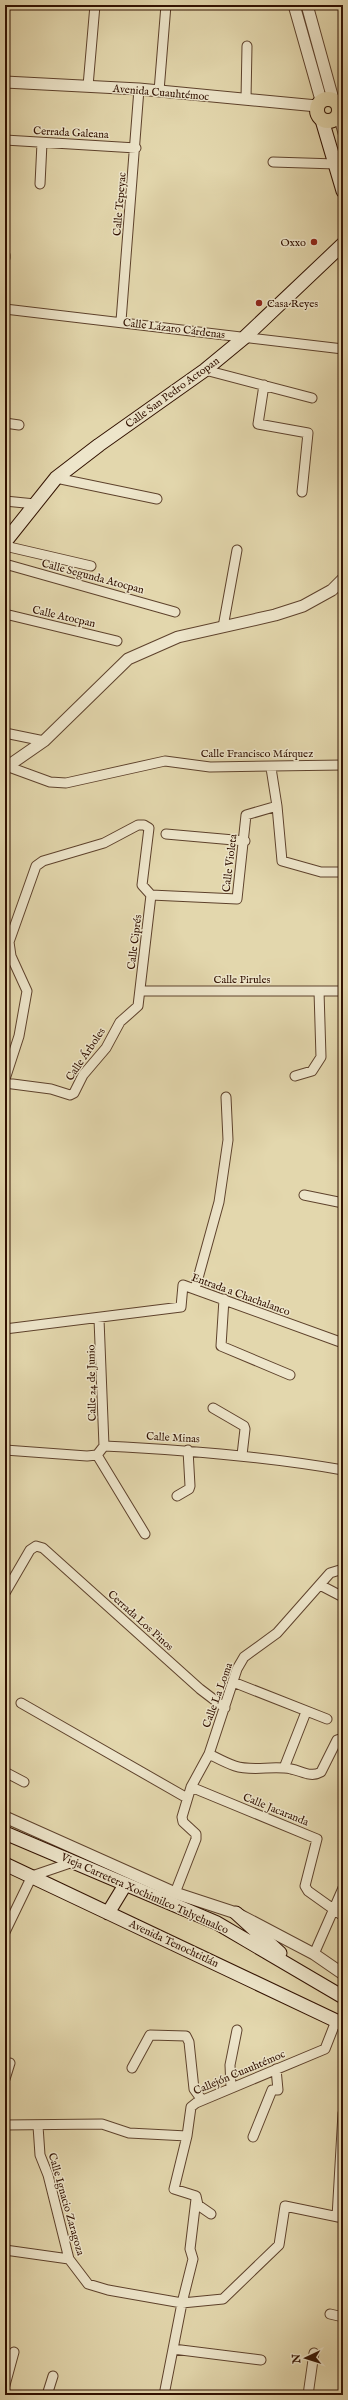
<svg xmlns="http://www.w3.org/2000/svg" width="348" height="2400" viewBox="0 0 348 2400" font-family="'IM FELL English',serif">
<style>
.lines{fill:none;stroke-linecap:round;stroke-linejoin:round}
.minor-casing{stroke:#5e422c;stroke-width:11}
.tertiary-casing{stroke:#5e422c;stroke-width:13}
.secondary-casing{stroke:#311101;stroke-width:15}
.primary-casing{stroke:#311101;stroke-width:16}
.minor{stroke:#ede5ca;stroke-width:9}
.tertiary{stroke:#ede5ca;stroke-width:11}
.secondary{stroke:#ede5ca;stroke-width:13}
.primary{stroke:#e3d7ad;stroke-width:14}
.poi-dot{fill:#8f2418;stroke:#ede5ca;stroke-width:1.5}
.labels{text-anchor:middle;stroke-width:3;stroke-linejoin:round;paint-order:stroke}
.street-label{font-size:11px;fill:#311101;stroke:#ede5ca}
.poi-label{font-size:11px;fill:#311101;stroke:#ede5ca;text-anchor:end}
</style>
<rect width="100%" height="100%" fill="#e3d7ad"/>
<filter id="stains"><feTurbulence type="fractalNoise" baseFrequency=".005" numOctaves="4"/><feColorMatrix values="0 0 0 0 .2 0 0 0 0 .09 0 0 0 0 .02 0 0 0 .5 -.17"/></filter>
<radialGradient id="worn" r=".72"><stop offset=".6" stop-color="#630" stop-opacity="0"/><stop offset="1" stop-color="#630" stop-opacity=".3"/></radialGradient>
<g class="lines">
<g class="minor-casing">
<path id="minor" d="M 88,86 L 95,5
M 159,91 L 166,5
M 246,99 L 247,46
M 338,115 L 343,133
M 5,140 L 136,148
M 273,162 L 336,164
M 40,184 L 42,143
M 5,258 L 5,255
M 5,309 L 343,349
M 121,321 L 139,89
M 205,370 L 312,398
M 264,385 L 258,424 L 308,433 L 302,492
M 5,423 L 19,425
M 56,478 L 157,499
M 5,501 L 35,504
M 5,546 L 91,566
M 5,564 L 175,612
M 5,614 L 117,641
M 223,627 L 237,550
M 5,733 L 44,741
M 9,767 L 50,782 L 66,783 L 165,761 L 210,767 L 343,765
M 277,806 L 282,861 L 321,872 L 343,872
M 166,834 L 245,841
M 151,895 L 237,899 L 246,815 L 277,806 L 271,768
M 140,991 L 343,991
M 295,1076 L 312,1071 L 321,1057 L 319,991
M 5,1079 L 19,1036 L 27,991 L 11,956 L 9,942 L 36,866 L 43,861 L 104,843 L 138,825 L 144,825 L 149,828 L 142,885 L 151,895
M 5,1083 L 51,1089 L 70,1095 L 74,1093 L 83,1075 L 106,1048 L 120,1022 L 138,1006 L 151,895
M 304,1195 L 343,1203
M 195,1289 L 219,1202 L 228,1140 L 226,1097
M 224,1299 L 221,1346 L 290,1375
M 99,1319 L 104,1446
M 5,1329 L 181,1307 L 183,1285 L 343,1343
M 213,1408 L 244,1426 L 245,1429 L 242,1455
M 5,1450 L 87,1456 L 97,1455 L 104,1446 C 185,1450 264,1456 343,1470
M 97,1455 L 145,1534
M 177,1496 L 189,1489 L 190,1486 L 188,1450
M 320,1585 L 343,1597
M 5,1593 L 30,1550 L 36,1546 L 43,1548 L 200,1689 L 225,1708
M 233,1682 L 327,1719
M 21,1703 L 187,1798
M 209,1754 C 217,1758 226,1763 235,1766 C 253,1772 273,1765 291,1769 C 302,1771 311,1778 321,1772 L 337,1740 L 343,1738
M 284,1768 L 306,1712
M 5,1772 L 24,1782
M 191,1787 L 317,1839 L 305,1886 L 308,1891 L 343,1916
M 175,1893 L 196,1839 L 196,1834 L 183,1822 L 182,1817 L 191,1787 L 209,1754 L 237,1669 L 244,1657 L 277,1633 L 330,1573 L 343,1569
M 5,1932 L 32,1876 L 73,1862
M 314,1954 L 343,1888
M 132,2068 L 150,2035 L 186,2036 L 189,2042 L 194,2089 L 202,2100
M 5,2079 L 10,2063
M 231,2088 L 230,2065 L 237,2030
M 5,2125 L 102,2124 L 129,2133 L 187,2136
M 38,2126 L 40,2155 L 48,2175 L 69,2259 L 88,2284 L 108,2290 L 182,2303 L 223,2299 L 279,2245 L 285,2206 L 343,2218
M 253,2137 L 272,2090 L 278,2090 L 276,2069
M 211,2214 L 198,2205 L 196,2196 L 174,2189 L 187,2136 L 191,2107 L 196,2103 L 325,2049 L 336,2021
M 337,2217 L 343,2113
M 5,2250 L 69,2259
M 330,2314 L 343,2317
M 173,2349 L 261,2360
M 5,2385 L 14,2352
M 47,2395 L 53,2376
M 164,2395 L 182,2303 L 193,2259 L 190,2249 L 196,2199
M 308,2395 L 314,2353"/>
</g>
<g class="tertiary-casing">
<path id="tertiary" d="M 294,5 L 321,100
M 307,5 L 333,99
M 5,82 L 139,89 L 317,106
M 5,768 L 44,741 L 128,659 L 178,637 L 275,615 L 303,606 L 332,590 L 343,579
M 5,1817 L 175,1893 L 236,1913 L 314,1954 L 343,1974"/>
</g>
<g class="secondary-casing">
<path id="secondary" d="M 322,120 L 343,191
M 5,542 L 56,478 L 99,445 L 205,370 L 245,337 L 343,244
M 5,1833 L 217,1923 L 343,1997
M 5,1864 L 343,2024
M 108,1913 L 125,1885
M 236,1913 L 280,1953"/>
</g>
<g class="primary-casing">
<path id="primary" d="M317 110a11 11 0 1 1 22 0a11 11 0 1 1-22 0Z"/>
</g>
<use href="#minor" class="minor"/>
<use href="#tertiary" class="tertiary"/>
<use href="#secondary" class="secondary"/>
<use href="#primary" class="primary"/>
</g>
<g class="poi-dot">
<circle cx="314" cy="242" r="4"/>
<circle cx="259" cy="303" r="4"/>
</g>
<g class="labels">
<g class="street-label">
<text transform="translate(161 92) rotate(5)" y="4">Avenida Cuauhtémoc</text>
<text transform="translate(71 132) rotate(3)" y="4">Cerrada Galeana</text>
<text transform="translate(119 204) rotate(-85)" y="4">Calle Tepeyac</text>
<text transform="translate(174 328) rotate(7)" y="4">Calle Lázaro Cárdenas</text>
<text transform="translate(172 392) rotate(-36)" y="4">Calle San Pedro Actopan</text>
<text transform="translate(93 576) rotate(15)" y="4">Calle Segunda Atocpan</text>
<text transform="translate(64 616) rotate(13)" y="4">Calle Atocpan</text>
<text x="257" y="757">Calle Francisco Márquez</text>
<text transform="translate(229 863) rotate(-83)" y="4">Calle Violeta</text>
<text transform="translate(134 942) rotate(-83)" y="4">Calle Ciprés</text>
<text x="242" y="983">Calle Pirules</text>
<text transform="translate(85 1054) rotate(-56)" y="4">Calle Árboles</text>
<text transform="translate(241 1294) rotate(20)" y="4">Entrada a Chachalanco</text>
<text transform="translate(91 1383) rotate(-91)" y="4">Calle 24 de Junio</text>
<text transform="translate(173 1437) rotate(3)" y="4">Calle Minas</text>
<text transform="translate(141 1620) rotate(42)" y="4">Cerrada Los Pinos</text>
<text transform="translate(217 1695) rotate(-70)" y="4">Calle La Loma</text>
<text transform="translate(276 1809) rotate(22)" y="4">Calle Jacaranda</text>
<text transform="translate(145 1893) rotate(24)" y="4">Vieja Carretera Xochimilco Tulyehualco</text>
<text transform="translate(174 1943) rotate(25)" y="4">Avenida Tenochtitlán</text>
<text transform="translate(239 2072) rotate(-23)" y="4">Callejón Cuauhtémoc</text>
<text transform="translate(67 2204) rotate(74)" y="4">Calle Ignacio Zaragoza</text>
</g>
<g class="poi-label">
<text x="306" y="246">Oxxo</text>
<text x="267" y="307" text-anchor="start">Casa Reyes</text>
</g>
</g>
<rect width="348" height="2400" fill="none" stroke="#e3d7ad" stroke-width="20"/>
<rect x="6" y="6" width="336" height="2388" fill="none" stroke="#311101" stroke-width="2"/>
<rect x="10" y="10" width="328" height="2380" fill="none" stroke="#311101"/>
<g transform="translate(306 2358) rotate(266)" stroke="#ede5ca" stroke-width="3" paint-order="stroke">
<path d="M0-3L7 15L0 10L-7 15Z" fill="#311101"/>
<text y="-6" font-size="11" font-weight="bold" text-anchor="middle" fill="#311101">N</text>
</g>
<rect width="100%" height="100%" filter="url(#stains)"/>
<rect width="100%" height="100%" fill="url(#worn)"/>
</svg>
